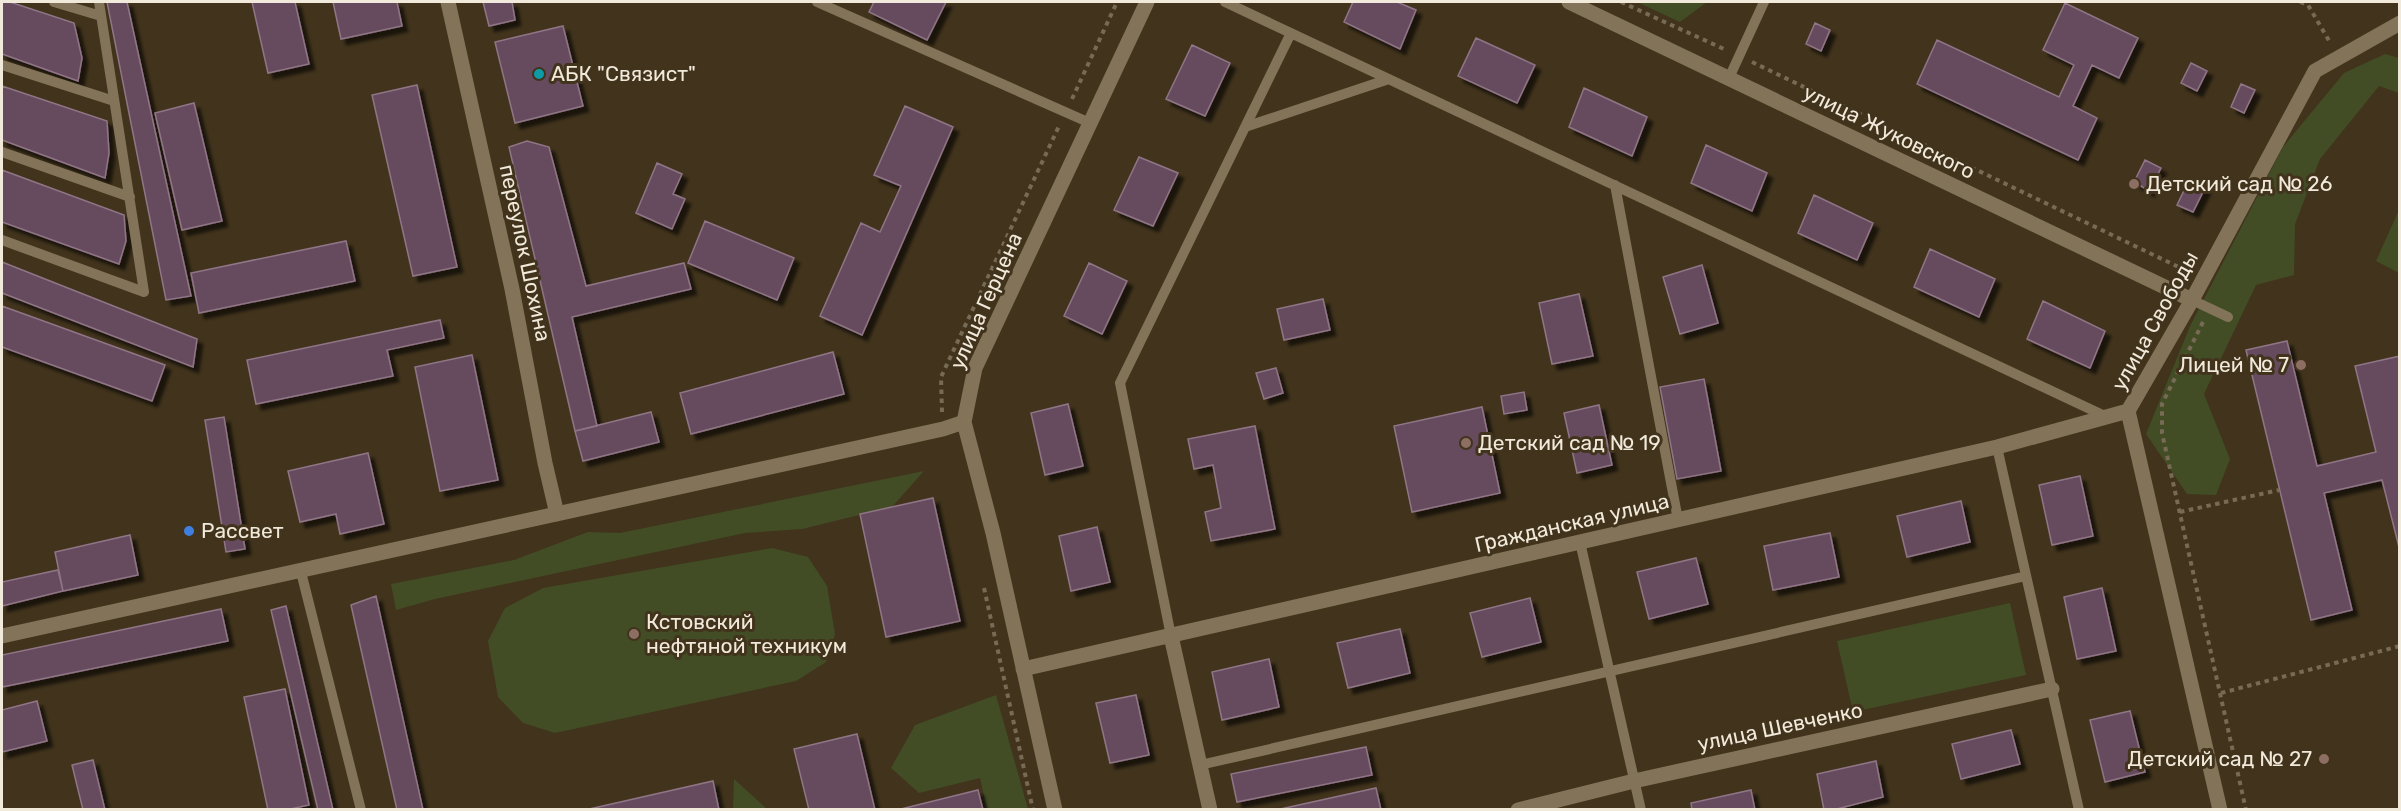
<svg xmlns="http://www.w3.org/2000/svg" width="2401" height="811" viewBox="0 0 2401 811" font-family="Rubik,sans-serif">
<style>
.green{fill:#424d25}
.building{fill:#654c5d;stroke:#907587;stroke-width:1.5;filter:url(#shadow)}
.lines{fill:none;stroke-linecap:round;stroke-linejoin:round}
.path{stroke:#776b56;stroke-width:4;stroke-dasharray:4.5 4.5;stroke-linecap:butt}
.service{stroke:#827359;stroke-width:10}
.minor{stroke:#827359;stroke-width:15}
.culture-dot{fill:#0f9aa8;stroke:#41331c;stroke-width:2}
.education-dot{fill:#8d6e63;stroke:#41331c;stroke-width:2}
.shop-dot{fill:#3f7fe0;stroke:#41331c;stroke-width:2}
.labels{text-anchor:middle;stroke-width:6;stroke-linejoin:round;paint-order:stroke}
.poi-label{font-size:21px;fill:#f1e9da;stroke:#41331c;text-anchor:start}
.street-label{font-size:21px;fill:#f1e9da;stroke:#41331c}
</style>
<defs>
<filter id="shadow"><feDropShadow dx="5.5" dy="5.5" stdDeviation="1.5" flood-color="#0009"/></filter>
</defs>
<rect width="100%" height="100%" fill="#41331c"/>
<path class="green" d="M 1637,2 L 1707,2 L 1680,22 Z
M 2385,54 L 2399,58 L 2399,93 L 2379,86 L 2320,159 L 2295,224 L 2294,275 L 2256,285 L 2204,394 L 2230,459 L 2216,495 L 2187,494 L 2146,434 L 2190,326 L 2283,147 L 2344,73 Z
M 2399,210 L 2399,273 L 2376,261 Z
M 924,471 L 892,507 L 802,529 L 745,533 L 435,599 L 396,610 L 391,584 L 514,560 L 588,532 L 620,533 Z
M 772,548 L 808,557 L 827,586 L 835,634 L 826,662 L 796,681 L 555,733 L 523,723 L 498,697 L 488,641 L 505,608 L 543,588 Z
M 2010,603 L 2026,675 L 1853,712 L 1837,641 Z
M 996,695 L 1028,809 L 987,809 L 980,778 L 919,793 L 891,768 L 915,725 Z
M 734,779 L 767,809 L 733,809 Z"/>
<path class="building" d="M 2,2 L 10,2 L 74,23 L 82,58 L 78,81 L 2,54 Z
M 107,2 L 127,2 L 191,296 L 166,300 Z
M 252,2 L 295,2 L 309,64 L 268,73 Z
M 333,2 L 397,2 L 402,26 L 341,39 Z
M 483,2 L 512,2 L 515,20 L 489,26 Z
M 874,2 L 946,2 L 927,40 L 869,12 Z
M 1353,2 L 1397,2 L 1416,10 L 1400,49 L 1344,22 Z
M 2065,3 L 2138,38 L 2119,78 L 2092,65 L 2073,106 L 2097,118 L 2078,160 L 1917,84 L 1937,40 L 2059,97 L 2074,65 L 2043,50 Z
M 1815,23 L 1830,30 L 1821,51 L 1806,44 Z
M 563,26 L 583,106 L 515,123 L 495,42 Z
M 1476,38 L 1535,65 L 1517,103 L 1458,76 Z
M 1192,45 L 1230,63 L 1205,116 L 1166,99 Z
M 2191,63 L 2207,71 L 2197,91 L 2181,83 Z
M 2241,84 L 2255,90 L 2244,113 L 2231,107 Z
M 417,85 L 457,267 L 413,276 L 372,95 Z
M 2,86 L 107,121 L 109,153 L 105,178 L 2,140 Z
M 1584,88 L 1647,117 L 1632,156 L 1569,127 Z
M 194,103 L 222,221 L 182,230 L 155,113 Z
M 905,106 L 953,127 L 862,335 L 820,316 L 861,223 L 880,232 L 901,186 L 874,175 Z
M 527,141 L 549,147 L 586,286 L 684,263 L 691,289 L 572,317 L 597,426 L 575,431 L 509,147 Z
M 1706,145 L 1767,173 L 1752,211 L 1691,183 Z
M 1139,157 L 1178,173 L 1153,226 L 1114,210 Z
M 2145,160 L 2161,168 L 2149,191 L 2134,182 Z
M 657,163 L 682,174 L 673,194 L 685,199 L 672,229 L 636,213 Z
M 2,170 L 124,215 L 126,241 L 119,264 L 2,222 Z
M 2189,180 L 2205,188 L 2193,212 L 2177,205 Z
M 1814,195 L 1873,223 L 1857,260 L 1798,233 Z
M 705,221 L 794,258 L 777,300 L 688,263 Z
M 346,241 L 355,281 L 199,313 L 191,273 Z
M 1930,249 L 1995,279 L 1979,317 L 1914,287 Z
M 2,262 L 197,339 L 193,367 L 2,293 Z
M 1089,263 L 1127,281 L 1102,334 L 1064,316 Z
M 1702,265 L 1718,323 L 1680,334 L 1663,277 Z
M 1579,294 L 1593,356 L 1552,364 L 1539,303 Z
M 1323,299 L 1330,330 L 1284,340 L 1277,309 Z
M 2043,301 L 2105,331 L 2090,368 L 2027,339 Z
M 2,306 L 165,365 L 152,401 L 2,347 Z
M 440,320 L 444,338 L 387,350 L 393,376 L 256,404 L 247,360 Z
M 2287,341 L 2317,466 L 2376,452 L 2355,366 L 2400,356 L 2400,551 L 2382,480 L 2324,493 L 2352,610 L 2311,620 L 2246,350 Z
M 833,352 L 844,394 L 691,434 L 680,393 Z
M 472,355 L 498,480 L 440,491 L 415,367 Z
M 1276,368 L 1283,393 L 1264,399 L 1256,373 Z
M 1704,379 L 1721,471 L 1677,479 L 1660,387 Z
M 1524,392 L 1527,410 L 1504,414 L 1501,396 Z
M 1068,404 L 1083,466 L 1045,475 L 1031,413 Z
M 1599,405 L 1612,465 L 1577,473 L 1564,413 Z
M 1482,407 L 1500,493 L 1412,512 L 1394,426 Z
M 651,412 L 659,442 L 583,461 L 575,431 Z
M 224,417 L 245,549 L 226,552 L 205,420 Z
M 1255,426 L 1275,529 L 1211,541 L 1205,512 L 1221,508 L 1213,465 L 1194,469 L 1188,439 Z
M 368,453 L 384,524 L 340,534 L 336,514 L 300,522 L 288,471 Z
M 2080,476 L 2093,536 L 2052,545 L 2039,485 Z
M 933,498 L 960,621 L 886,637 L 860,514 Z
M 1961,501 L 1970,542 L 1907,557 L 1897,516 Z
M 1097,527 L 1110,582 L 1071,591 L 1059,536 Z
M 1830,533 L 1839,577 L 1773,590 L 1764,546 Z
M 130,535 L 138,575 L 63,591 L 55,552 Z
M 1696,558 L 1708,604 L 1649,619 L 1637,572 Z
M 58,570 L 63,591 L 2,606 L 2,582 Z
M 2102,588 L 2116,651 L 2077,659 L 2064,597 Z
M 376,596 L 423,810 L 397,810 L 351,605 Z
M 1530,598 L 1541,642 L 1482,657 L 1470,613 Z
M 286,606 L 333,810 L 318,810 L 271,610 Z
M 221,609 L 228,641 L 2,687 L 2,655 Z
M 1400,629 L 1410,673 L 1348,688 L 1337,643 Z
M 1269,659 L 1279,707 L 1222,720 L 1212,672 Z
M 285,689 L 309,805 L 286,810 L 268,810 L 244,697 Z
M 1136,695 L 1149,755 L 1110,763 L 1096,703 Z
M 37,701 L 47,741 L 2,752 L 2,710 Z
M 2130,711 L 2145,772 L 2105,782 L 2090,720 Z
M 2011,730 L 2020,764 L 1961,779 L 1952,744 Z
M 857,734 L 875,810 L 809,810 L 794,749 Z
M 1366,747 L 1372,775 L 1237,802 L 1231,774 Z
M 93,760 L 105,810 L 83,810 L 72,765 Z
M 1876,761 L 1883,797 L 1833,810 L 1824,810 L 1817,774 Z
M 713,781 L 719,810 L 585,810 Z
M 1376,788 L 1381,810 L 1276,810 Z
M 978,790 L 983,810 L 897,810 Z
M 1751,790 L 1755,810 L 1692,810 L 1691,803 Z"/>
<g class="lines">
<path class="path" d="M 1621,2 L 1726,50
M 2300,2 L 2308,5 L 2331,44
M 1752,62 L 2189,272
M 1072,99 L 1117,2
M 2203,322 L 2162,404 L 2162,433 L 2246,810
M 942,412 L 941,377 L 1060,124
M 2180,512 L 2279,490
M 984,588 L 1033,810
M 2221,693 L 2400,646"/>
<path class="service" d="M 54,2 L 101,16
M 817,2 L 1090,123
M 1225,2 L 2107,417
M 2,65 L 114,101
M 1729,78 L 1764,2
M 1245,127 L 1389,79
M 2,152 L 130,197
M 1615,185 L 1678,520
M 2,240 L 144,292 L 99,2
M 2192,300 L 2228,317
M 1997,447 L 2079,810
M 1580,542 L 1641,810
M 301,572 L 361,810
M 1171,636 L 1120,383 L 1291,33
M 1200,765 L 2026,576"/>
<path class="minor" d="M 448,2 L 512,289 L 545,463 L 557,514
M 1569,2 L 2192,300
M 2,636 L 943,429 L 964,422
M 1171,636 L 1210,810
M 1023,669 L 1997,447 L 2128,411
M 1055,810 L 993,533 L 964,422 L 975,368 L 1147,2
M 1518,810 L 1634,781 L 2052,689
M 2220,810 L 2128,411 L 2192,300 L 2315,71 L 2400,23"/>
</g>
<circle class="culture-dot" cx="539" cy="74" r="6"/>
<g class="education-dot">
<circle cx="2134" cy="184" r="6"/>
<circle cx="2301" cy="365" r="6"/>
<circle cx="1466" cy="443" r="6"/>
<circle cx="634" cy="634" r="6"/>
<circle cx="2324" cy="759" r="6"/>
</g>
<circle class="shop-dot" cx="189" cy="531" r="6"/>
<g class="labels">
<g class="poi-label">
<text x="551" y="81">АБК "Связист"</text>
<text x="2146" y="191">Детский сад № 26</text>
<text x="2289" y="372" text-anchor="end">Лицей № 7</text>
<text x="1478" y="450">Детский сад № 19</text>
<text x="201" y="538">Рассвет</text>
<text x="646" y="629">Кстовский<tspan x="646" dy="24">нефтяной техникум</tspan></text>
<text x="2312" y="766" text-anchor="end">Детский сад № 27</text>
</g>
<g class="street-label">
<text transform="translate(1889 132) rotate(26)" y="7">улица Жуковского</text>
<text transform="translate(525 253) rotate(78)" y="7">переулок Шохина</text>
<text transform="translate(986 301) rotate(-66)" y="7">улица Герцена</text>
<text transform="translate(2155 321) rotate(-61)" y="7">улица Свободы</text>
<text transform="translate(1572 523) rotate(-13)" y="7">Гражданская улица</text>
<text transform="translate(1780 727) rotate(-12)" y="7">улица Шевченко</text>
</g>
</g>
<rect width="2401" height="811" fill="none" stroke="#f1e9da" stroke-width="6"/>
</svg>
